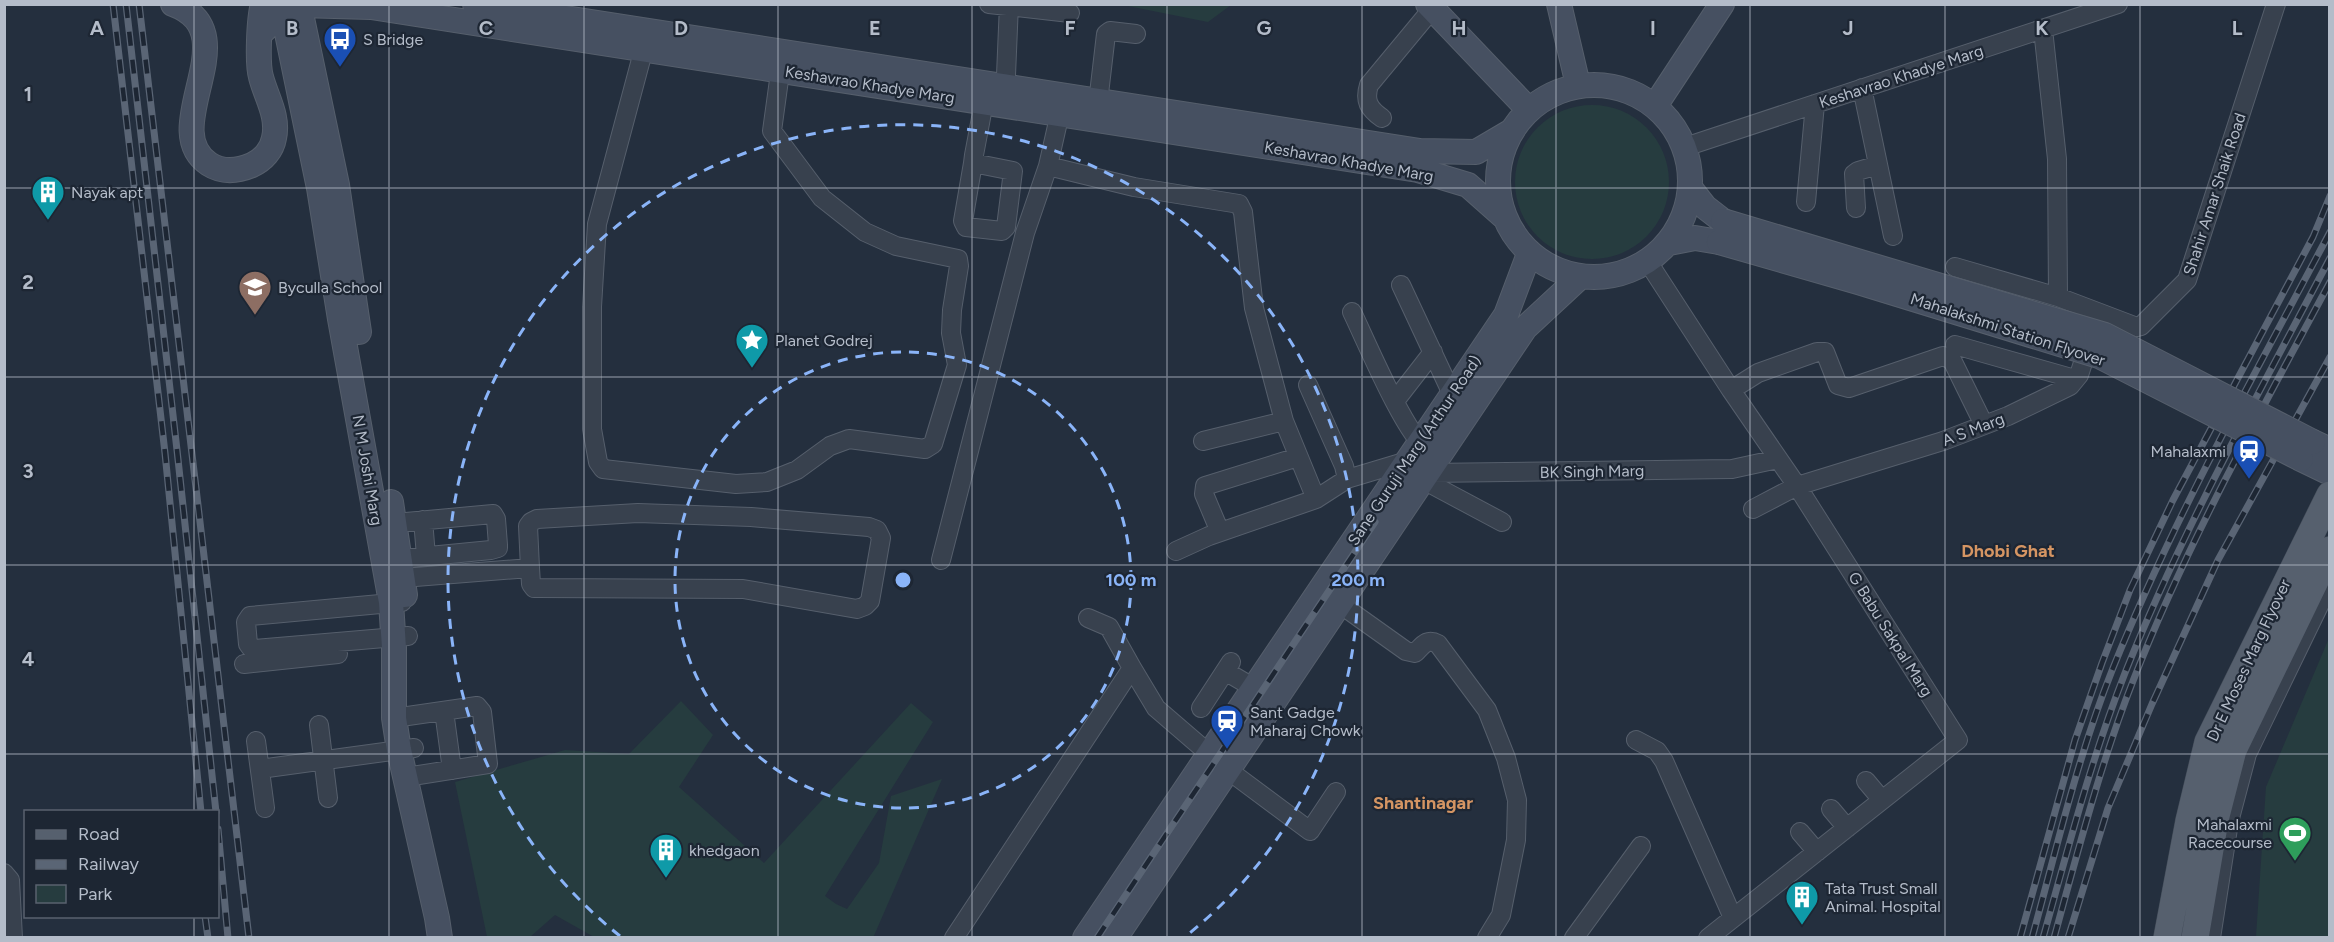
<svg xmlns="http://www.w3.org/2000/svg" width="2334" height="942" viewBox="0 0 2334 942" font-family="Figtree,sans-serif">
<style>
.green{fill:#263c3f}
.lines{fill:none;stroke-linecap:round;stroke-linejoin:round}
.street-casing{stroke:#565f6c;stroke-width:20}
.secondary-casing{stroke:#565f6c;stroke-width:26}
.primary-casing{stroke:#414a57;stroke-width:28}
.street{stroke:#38414e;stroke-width:18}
.secondary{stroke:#465061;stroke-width:24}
.primary{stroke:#56606e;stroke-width:27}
.rail-casing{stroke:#5a6575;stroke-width:7}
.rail{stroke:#1d2633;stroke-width:4.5;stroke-dasharray:14;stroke-linecap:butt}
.secondary-bridge-casing{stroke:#565f6c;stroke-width:26;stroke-linecap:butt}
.secondary-bridge{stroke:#465061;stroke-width:24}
.grid{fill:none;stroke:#b4bcc9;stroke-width:1.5;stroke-opacity:0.55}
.ring{fill:none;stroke:#8ab4f8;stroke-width:3;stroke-dasharray:10 8}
.labels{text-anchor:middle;stroke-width:4.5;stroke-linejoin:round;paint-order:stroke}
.poi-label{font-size:16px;fill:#b4bcc9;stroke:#1d2633;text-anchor:start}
.street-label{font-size:16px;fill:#b4bcc9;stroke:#1d2633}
.neighbourhood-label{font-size:18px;font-weight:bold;fill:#d59563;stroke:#1d2633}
.grid-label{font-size:20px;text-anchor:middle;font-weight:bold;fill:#b4bcc9;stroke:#1d2633;stroke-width:4.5;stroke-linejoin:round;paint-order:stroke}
.centre{fill:#8ab4f8;stroke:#1d2633;stroke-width:3}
.ring-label{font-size:18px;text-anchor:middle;font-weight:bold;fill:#8ab4f8;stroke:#1d2633;stroke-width:4.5;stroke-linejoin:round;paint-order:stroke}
</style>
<rect width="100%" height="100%" fill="#242f3e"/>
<path class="green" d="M 1123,5 L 1231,5 L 1208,22 Z
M1515 182a77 77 0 1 1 154 0a77 77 0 1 1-154 0Z
M 2329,638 L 2329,937 L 2256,937 L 2266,787 Z
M 681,701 L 713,735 L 679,787 L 764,863 L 911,703 L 933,722 L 825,896 L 836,904 L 847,909 L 879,863 L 891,796 L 942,779 L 873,938 L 594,937 L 555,915 L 530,937 L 487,937 L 455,782 L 565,750 L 629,754 Z"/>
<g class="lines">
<g class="street-casing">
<path id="street" d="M 989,4 L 1070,13
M 647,37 L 597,224 L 592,307 L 592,429 L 598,462 L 603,469 L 736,484 L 767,482 L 797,470 L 830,446 L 849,439 L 925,449 L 933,444 L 957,365 L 951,333 L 952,310 L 959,266 L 958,259 L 896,246 L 865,232 L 822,198 L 772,131 L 782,58
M 1862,88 L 1893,236
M 1005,99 L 1009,4
M 1097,111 L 1106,34 L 1110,31 L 1136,34
M 1382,118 C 1369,109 1364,101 1369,85 L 1432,9
M 1685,147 L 2118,4
M 973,163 L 1013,171 L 1006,227 L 1002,231 L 966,227 L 963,221 L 973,163 L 974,155 L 984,102
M 1048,166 L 1134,187 L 1239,204 L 1243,212 L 1254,308 L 1284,421 L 1316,499 L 1347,479 L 1407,461 L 1428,473 L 1732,469 L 1778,459
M 1806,202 L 1815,104
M 1856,208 L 1854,174 L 1858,171 L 1878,165
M 1648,262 L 1731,390 L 1797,486 L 1958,740 L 1708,938
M 1955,267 L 2058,297 L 2057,159 L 2043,29
M 1401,285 L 1452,394
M 2058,297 L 2137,327 L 2141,326 L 2187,280 L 2276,4
M 1352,312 C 1366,341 1405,434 1427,449
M 1955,345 L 2075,379
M 1308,385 L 1344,466 L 1347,479
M 1731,390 L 1758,373 L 1817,352 L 1825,352 L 1838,385 L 1849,388 L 1943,356 L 1952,360 L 1984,425
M 1395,401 L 1433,352
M 1203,441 L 1284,421
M 1414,475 L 1502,522
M 1753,509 L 1797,486 L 1943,441 L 2008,416 L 2070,386 L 2079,375 L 2090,341
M 423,520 L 426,556
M 1220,532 L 1204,494 L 1205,486 L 1298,457
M 1176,551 L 1209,536 L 1316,499
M 388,560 L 491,550 L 498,548 L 498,545 L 496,519 L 493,514 L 395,523
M 941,560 L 1025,233 L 1048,166 L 1062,104
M 390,579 L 530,568 L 531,584 L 534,588 L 538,588 L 743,589 L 857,609 L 865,606 L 870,601 L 881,538 L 877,530 L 869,527 L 751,517 L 638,513 L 537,519 L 531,522 L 528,526 L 530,568
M 402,602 L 250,616 L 246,622 L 248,644 L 251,648 L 254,649 L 408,636
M 1340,604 L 1406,651 L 1415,653 C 1423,645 1427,638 1438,644 L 1487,710 L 1506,758 L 1517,800 L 1516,840 L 1501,915 L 1487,938
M 1088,618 L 1109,627 L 1132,668
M 244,664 L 338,654
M 1225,671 L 1254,688
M 1201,708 L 1231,662
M 444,711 L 452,770
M 394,718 L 477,706 L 482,712 L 488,764 L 406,777
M 319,725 L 328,798
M 1636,740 L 1657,751 L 1664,761 L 1733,918
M 256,741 L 265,808
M 260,769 L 414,748
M 1866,781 L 1882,800
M 1831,809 L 1847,828
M 1800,832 L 1817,852
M 4,873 L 10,880 L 13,938
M 954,938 L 1132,668 L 1156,708 L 1228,770 L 1310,831 L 1336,792
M 1574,938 L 1641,846
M 2211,938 L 2229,822 L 2247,754 L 2330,583"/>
</g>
<g class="secondary-casing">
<path id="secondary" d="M 173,4 C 251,33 155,128 209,164 C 223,173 238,171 252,165 C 263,160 272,150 274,138 C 279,116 266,97 261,77 C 257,63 259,18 263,4
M 281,4 L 319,188 L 340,319 L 391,602 L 394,648 L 394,718 L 399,750 L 437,918 L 440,938
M 299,4 L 337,185 L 359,332
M 475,4 L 1420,151 L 1476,152 L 1510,132
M 1428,4 L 1528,109
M 1559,4 L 1578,85
M 261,33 L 282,12 L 299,5 L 371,7 L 1418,170 L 1468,185 L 1503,216
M1498 181a96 96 0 1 1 192 0a96 96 0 1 1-192 0Z
M 1655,106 L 1722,4
M 1691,189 L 1705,207 L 1723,221
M 1669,243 L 1695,238 L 1719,242
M 2313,442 L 2330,450
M 2301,459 L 2330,473
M 391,502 L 405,595
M 1085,938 L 1506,315 L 1529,254
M 1115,938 L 1525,328 L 1580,277"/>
</g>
<g class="primary-casing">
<path id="primary" d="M 2167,938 L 2189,821 L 2208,742 L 2330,495
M 2195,938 L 2215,820 L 2233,750 L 2330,550"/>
</g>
<use href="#street" class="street"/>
<use href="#secondary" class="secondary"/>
<use href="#primary" class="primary"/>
<g class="rail-casing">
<path id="rail" d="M 113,4 L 165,453 L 201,812
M 126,4 L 177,450 L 216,812
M 139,4 L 249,938
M 218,829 L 228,938
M 205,916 L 208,938
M 1097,938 L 1375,522
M 2020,938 L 2075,740 L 2102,663 L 2130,590 L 2173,500 L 2313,237 L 2330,196
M 2032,938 C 2057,847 2078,755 2113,668 C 2174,517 2254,376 2330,232
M 2043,938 C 2068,849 2091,759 2125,673 C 2182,530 2258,395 2330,258
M 2054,938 C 2078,851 2100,765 2133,681 C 2187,543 2260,413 2330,282
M 2068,938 L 2108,808 L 2152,704 L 2218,560 L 2330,357"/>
</g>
<use href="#rail" class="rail"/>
<g class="secondary-bridge-casing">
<path id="secondary-bridge" d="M 1723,221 L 2105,335 L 2313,442
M 1719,242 L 1858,282 L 2099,356 L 2301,459"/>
</g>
<use href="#secondary-bridge" class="secondary-bridge"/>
</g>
<path class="grid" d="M 194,4 L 194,812M 389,4 L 389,938M 584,4 L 584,938M 778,4 L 778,938M 972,4 L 972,938M 1167,4 L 1167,938M 1362,4 L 1362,938M 1556,4 L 1556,938M 1750,4 L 1750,938M 1945,4 L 1945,938M 2140,4 L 2140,938M 4,188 L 2330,188M 4,377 L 2330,377M 4,565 L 2330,565M 4,754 L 2330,754M 194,916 L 194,938"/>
<g class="ring">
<circle cx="903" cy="580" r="228"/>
<path d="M620 936A455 455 0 1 1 1186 936"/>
</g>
<defs>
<g id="bus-pin" transform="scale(1.725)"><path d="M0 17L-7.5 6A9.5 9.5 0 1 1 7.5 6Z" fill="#1a4fb4" stroke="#1d2633"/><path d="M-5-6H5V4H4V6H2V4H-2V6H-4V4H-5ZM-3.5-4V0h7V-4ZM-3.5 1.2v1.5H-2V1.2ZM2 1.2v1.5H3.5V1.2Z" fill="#fff"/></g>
<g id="building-pin" transform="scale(1.725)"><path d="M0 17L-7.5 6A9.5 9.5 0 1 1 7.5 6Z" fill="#0f9aa8" stroke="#1d2633"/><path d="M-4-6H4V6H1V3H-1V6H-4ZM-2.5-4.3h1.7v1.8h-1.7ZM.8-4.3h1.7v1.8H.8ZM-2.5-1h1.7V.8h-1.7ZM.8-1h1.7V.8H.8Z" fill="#fff"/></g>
<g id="school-pin" transform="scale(1.725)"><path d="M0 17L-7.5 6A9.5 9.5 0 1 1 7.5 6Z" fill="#8d6e63" stroke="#1d2633"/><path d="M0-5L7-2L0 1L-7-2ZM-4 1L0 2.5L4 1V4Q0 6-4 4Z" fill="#fff"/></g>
<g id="sight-pin" transform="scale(1.725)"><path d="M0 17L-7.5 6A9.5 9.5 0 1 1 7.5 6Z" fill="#0f9aa8" stroke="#1d2633"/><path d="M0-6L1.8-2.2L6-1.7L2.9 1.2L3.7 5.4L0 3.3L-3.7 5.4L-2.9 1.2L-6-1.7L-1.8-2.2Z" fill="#fff"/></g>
<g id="station-pin" transform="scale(1.725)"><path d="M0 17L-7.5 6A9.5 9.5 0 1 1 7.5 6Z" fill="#1a4fb4" stroke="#1d2633"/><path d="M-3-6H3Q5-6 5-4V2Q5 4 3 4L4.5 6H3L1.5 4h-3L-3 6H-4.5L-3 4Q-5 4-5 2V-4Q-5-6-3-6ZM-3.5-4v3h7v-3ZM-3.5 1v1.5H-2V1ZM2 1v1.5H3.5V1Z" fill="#fff"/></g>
<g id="stadium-pin" transform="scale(1.725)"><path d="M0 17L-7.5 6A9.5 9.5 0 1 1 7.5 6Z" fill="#2e9e5b" stroke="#1d2633"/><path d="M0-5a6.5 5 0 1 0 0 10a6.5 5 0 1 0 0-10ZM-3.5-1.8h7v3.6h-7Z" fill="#fff"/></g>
</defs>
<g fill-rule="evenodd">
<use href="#bus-pin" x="340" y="39"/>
<use href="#building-pin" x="48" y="192"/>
<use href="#school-pin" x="255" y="287"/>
<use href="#sight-pin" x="752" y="340"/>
<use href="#station-pin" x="2249" y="451"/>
<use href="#station-pin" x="1227" y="721"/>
<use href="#stadium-pin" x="2295" y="833"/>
<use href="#building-pin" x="666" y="850"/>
<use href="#building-pin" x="1802" y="897"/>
</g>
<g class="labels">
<g class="poi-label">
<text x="363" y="45">S Bridge</text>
<text x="71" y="198">Nayak apt</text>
<text x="278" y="293">Byculla School</text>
<text x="775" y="346">Planet Godrej</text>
<text x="2226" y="457" text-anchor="end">Mahalaxmi</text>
<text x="1250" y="718">Sant Gadge<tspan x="1250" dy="18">Maharaj Chowk</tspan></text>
<text x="2272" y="830" text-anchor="end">Mahalaxmi<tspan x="2272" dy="18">Racecourse</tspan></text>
<text x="689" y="856">khedgaon</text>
<text x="1825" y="894">Tata Trust Small<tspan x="1825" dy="18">Animal. Hospital</tspan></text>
</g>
<g class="street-label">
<text transform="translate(1901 76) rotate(-18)" y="6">Keshavrao Khadye Marg</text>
<text transform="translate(870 84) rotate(9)" y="6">Keshavrao Khadye Marg</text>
<text transform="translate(1349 161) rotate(10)" y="6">Keshavrao Khadye Marg</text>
<text transform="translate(2214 194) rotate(-72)" y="6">Shahir Amar Shaik Road</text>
<text transform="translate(2008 329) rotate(18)" y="6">Mahalakshmi Station Flyover</text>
<text transform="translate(1973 429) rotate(-21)" y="6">A S Marg</text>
<text transform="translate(1414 450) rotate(-56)" y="6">Sane Guruji Marg (Arthur Road)</text>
<text transform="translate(368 470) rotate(80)" y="6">N M Joshi Marg</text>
<text transform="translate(1592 471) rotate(-1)" y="6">BK Singh Marg</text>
<text transform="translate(1891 634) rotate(58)" y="6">G Babu Sakpal Marg</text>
<text transform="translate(2248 660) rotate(-65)" y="6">Dr E Moses Marg Flyover</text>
</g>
<g class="neighbourhood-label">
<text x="2008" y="557">Dhobi Ghat</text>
<text x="1423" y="809">Shantinagar</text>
</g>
</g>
<g class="grid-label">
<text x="97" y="35">A</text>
<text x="292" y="35">B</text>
<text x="486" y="35">C</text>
<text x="681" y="35">D</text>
<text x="875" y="35">E</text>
<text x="1070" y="35">F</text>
<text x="1264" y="35">G</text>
<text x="1459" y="35">H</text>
<text x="1653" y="35">I</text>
<text x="1848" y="35">J</text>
<text x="2042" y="35">K</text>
<text x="2237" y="35">L</text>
<text x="28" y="101">1</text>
<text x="28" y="289">2</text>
<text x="28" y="478">3</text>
<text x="28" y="666">4</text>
</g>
<circle cx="903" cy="580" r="9" class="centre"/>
<g class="ring-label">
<text x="1131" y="586">100 m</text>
<text x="1358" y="586">200 m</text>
</g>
<rect width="2334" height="942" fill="none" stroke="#b4bcc9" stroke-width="12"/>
<rect x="24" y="810" width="195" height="108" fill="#1d2633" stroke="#59626f" stroke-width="1.5"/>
<rect x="36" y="830" width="30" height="9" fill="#56606e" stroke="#59626f" stroke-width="1.5"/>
<text x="78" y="840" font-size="18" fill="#b4bcc9">Road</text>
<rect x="36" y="860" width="30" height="9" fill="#5a6575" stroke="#59626f" stroke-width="1.5"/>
<text x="78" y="870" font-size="18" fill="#b4bcc9">Railway</text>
<rect x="36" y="885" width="30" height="18" fill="#263c3f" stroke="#59626f" stroke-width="1.5"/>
<text x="78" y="900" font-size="18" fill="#b4bcc9">Park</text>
</svg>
